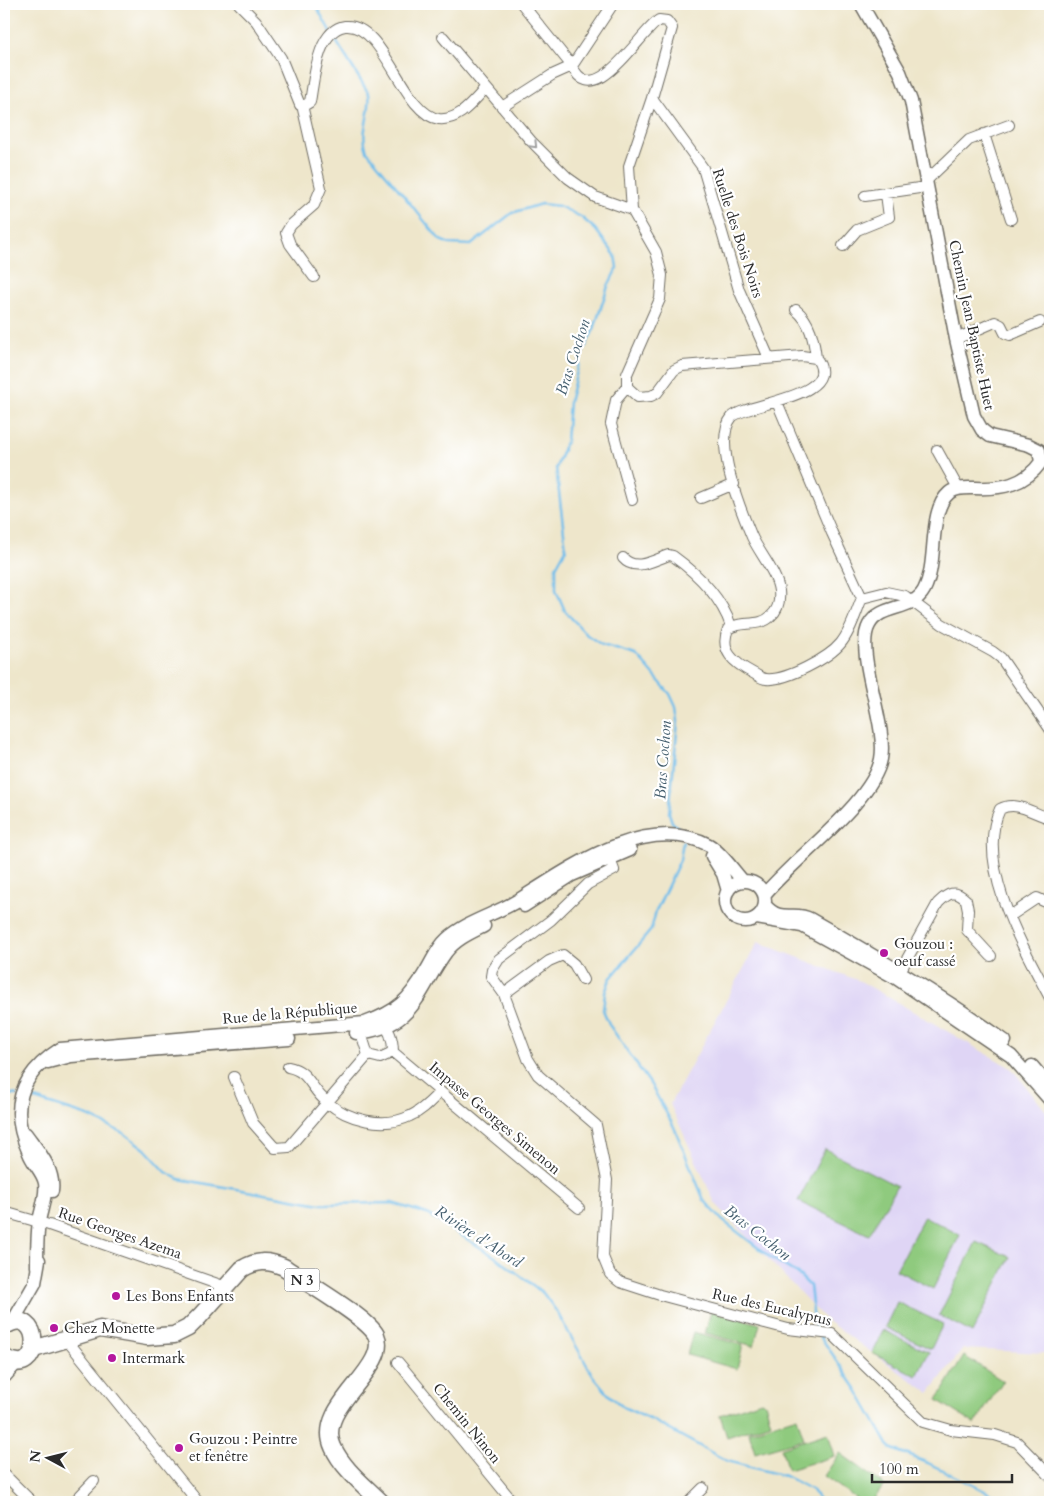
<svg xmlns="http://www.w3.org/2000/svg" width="1054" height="1506" viewBox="0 0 1054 1506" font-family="Cardo,serif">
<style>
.built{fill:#dfd5f5}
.green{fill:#8fca7e;stroke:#5d7a54}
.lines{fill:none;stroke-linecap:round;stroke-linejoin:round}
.stream{stroke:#71beeb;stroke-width:2.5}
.minor-casing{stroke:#6f6c63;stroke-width:12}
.tertiary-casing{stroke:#6f6c63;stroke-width:15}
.secondary-casing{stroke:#6f6c63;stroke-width:18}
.primary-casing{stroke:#6f6c63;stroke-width:19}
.minor{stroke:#fff;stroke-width:10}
.tertiary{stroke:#fff;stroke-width:12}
.secondary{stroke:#fff;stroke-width:15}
.primary{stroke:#fff;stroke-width:16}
.oneway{stroke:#a0a0a0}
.poi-dot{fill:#b5179e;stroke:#fff;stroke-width:2}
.labels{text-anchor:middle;stroke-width:4.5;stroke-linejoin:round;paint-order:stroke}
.shield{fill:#fff;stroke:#6b6b6b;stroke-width:1}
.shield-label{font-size:14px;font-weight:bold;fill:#2b2b2b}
.street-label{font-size:15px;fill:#2b2b2b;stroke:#fff}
.poi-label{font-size:15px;fill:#2b2b2b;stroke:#fff;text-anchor:start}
.water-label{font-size:16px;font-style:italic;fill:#445e6e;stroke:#fff}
</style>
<rect width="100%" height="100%" fill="#fff"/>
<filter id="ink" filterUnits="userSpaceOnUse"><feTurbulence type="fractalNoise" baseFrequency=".02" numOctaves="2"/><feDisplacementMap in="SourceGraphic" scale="10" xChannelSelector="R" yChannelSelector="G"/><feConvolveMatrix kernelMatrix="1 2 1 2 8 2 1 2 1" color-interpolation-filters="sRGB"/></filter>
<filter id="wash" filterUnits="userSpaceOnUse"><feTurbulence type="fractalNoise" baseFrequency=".0096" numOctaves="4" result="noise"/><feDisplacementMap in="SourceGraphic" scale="20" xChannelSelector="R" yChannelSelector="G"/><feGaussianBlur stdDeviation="1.12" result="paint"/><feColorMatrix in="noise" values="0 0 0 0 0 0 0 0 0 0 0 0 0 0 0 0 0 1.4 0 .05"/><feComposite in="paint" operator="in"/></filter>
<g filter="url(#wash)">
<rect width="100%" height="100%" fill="#eee6cb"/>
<path class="built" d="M 758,942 L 862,982 L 1011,1068 L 1050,1116 L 1050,1342 L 1045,1353 L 963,1349 L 929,1393 L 826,1320 L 715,1203 L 670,1104 Z"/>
<path class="green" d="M 825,1149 L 897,1186 L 869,1235 L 798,1201 Z
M 924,1216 L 960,1235 L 933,1289 L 896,1270 Z
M 976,1242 L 1010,1257 L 972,1333 L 939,1315 Z
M 897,1302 L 943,1324 L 931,1349 L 885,1327 Z
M 711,1311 L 760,1324 L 754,1346 L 705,1333 Z
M 883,1330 L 929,1352 L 917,1376 L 872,1353 Z
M 693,1332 L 743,1345 L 737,1369 L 687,1355 Z
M 964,1356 L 1003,1381 L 975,1424 L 937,1400 Z
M 761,1401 L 765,1403 L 771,1423 L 727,1437 L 720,1415 Z
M 797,1417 L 804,1439 L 755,1453 L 749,1432 Z
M 828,1433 L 835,1456 L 788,1470 L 781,1448 Z
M 840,1453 L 884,1485 L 872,1502 L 861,1502 L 824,1476 Z"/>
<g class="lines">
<path class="stream" d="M 315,4 L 330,31
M 333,36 L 369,94 C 372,114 359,131 367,151 L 440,240 L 450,244 L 471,245 L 512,213 L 541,204 L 559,206 L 581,217 L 595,229 L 615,255 L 617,268 L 608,286 L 594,329 L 581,356 L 569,402 L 566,442 L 556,468 L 566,549 L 556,567 L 556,590 L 565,611 L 587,635 L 602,645 L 636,655 L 647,667 L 670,694 L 676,707 L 678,721 L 669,813 L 672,822 L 682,832
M 683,841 L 680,860 L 656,911 L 651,930 L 610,979 L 605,993 L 603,1010 L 610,1026 L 651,1085 L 674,1127 L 704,1200 L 722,1220 L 770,1257 L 799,1275 L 810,1286 L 815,1330
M 4,1093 L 17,1095
M 25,1096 L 88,1116 L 125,1134 L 145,1149 L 166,1172 L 179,1179 L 321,1204 L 392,1203 L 427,1214 L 497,1258 L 543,1293 L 557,1312 L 593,1376 L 609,1395 L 623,1407 L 652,1420 L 727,1461 L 785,1476 L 812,1490 L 821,1502
M 4,1111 L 9,1095
M 820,1336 L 857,1390 L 890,1448 L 928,1463 L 1007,1502"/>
</g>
</g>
<g filter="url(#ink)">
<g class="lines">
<g class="minor-casing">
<path id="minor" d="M 239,4 L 256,21 L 281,58 L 300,105 L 305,105 L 310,102 C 314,80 317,30 345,26 C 385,22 402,114 439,119 C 460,121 473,101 486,88
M 613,4 L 572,66 C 594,113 639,33 659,20 L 667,21 L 672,28 L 652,98 L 629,166 L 632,210 L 656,252 L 662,275 L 660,299 L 627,374 L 627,387 L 638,397 L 651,396 L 657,393 L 674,370 L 682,366 L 802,356 L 816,358 C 845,397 746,403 732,417 C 726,424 725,433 725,442 C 725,469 741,511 752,537 C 760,554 777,573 779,591 C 780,600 778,610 771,616 C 760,628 740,620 728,629 C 719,651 734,663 753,673 C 757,675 762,679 766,679 C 786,681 829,658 841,643 C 851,631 856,612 862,598 L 886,592 L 905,596 L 942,624 L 993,652 L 1001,658 L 1050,729
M 443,37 L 531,141 L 568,178 L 595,197 L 632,210
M 652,98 L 703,168 L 739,290 L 769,358
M 302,105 L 321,188 L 314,205 L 291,225 L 286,233 L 290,244 L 314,277
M 502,107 L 552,75 L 572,66 L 522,4
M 984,134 L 1011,219
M 925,182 L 969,140 L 1009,125
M 865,196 L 926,187
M 843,246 L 857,230 L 889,217 L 886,194
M 796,310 C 810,321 814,340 816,358
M 956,339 L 995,322 L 1001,325 L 1005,333 L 1010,335 L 1040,322
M 627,387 L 616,400 L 611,424 L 632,500
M 777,402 L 832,533 L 862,598
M 937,450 L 958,488
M 701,498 L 734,484
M 623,558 C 635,572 654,560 669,555 L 673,556 C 698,574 721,597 731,626
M 1050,818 C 1033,814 1018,800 1000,809 C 974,864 1024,949 1050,998
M 607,851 L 614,870 L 588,884 L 551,920 L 499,959 L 492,970 L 491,976 L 504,994 L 528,1059 L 538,1075 L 596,1125 L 607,1180 L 603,1257 L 610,1274 L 620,1282 L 660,1295 L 788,1329 L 832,1334 L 923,1422 L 951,1430 L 995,1435 L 1017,1442 L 1050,1476
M 1010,916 L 1037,898 L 1050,904
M 897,977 L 938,903 C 948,893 955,889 966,900 L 968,910 L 967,930 L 991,956
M 504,994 L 549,961 L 563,955 L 574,964 L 583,980
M 381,1022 C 390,1029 393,1040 393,1052
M 364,1027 L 361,1033 L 368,1055 L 380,1058 L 393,1052
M 393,1052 L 579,1208
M 288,1067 C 310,1071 310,1089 327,1102 C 348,1120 384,1129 410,1116 C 422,1111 431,1101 440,1092
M 234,1077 L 253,1123 L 275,1148 L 289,1147 L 368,1055
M 4,1212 L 49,1225 L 226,1287
M 66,1339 L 198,1502
M 398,1362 L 513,1502
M 4,1474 L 32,1502
M 74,1502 L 94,1481
M 689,1502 L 703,1488"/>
</g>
<g class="tertiary-casing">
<path id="tertiary" d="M 712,856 L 723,874 L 728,891
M725 901a20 20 0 1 1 40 0a20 20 0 1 1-40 0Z
M 764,895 C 794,858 873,802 881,759 C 888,724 854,652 869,625 C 881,603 912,612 924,590 C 939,562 927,512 949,493 C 956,487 966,488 975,488 C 1001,489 1025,485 1041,462 L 1039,450 L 1029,445 L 990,436 L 982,430 L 974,416 L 956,339 L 911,101 L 900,72 L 861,4
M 765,905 C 781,924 794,910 810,919 C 877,957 942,996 1005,1041
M 524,906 L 572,875 L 630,850
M 757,918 L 802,926 L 896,978 L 1011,1056 L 1050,1100
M 356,1033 C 415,1028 417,992 446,952 C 456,939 470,933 484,926
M 48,1062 L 71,1056 L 289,1039
M 1032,1066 L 1050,1087
M 26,1134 C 38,1151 55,1169 52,1191
M 37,1267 C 37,1252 37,1236 39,1221 C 41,1210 47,1195 45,1183 C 43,1172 33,1164 29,1153 C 9,1109 19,1075 60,1049 L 365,1023 C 398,1011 408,1001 426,971 C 433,960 437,948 447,939 C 467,921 494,915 517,901 C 568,869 646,812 709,845 C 722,853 733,870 743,881
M 12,1323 L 35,1283 L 39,1260"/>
</g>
<g class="secondary-casing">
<path id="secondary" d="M 4,1375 L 16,1361"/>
</g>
<g class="primary-casing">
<path id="primary" d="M 4,1327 C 43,1300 44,1384 4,1357
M 34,1349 L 100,1329 L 147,1337 L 174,1335 L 188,1328 L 200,1316 L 242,1269 C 257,1260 268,1260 284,1267 C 303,1281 367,1317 376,1335 C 391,1369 314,1406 333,1447 C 342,1468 365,1486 381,1502"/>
</g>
<use href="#minor" class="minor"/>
<use href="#tertiary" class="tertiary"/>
<use href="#secondary" class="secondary"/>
<use href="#primary" class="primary"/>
</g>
<defs><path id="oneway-chevron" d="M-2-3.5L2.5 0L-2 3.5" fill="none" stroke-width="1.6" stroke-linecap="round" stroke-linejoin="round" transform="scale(1.25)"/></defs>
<use class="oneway" href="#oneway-chevron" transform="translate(534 145) rotate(46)"/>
</g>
<g class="poi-dot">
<circle cx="884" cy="953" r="5"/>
<circle cx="116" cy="1296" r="5"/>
<circle cx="54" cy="1328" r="5"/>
<circle cx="112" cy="1358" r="5"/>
<circle cx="179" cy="1448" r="5"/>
</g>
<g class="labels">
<rect class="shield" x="284.5" y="1268.5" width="35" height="23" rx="4"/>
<g class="shield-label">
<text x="302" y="1285">N 3</text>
</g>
<g class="street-label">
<text transform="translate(738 233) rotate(72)" y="5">Ruelle des Bois Noirs</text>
<text transform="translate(972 325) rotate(78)" y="5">Chemin Jean Baptiste Huet</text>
<text transform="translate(290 1013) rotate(-5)" y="5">Rue de la République</text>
<text transform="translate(495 1118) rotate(40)" y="5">Impasse Georges Simenon</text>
<text transform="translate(120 1233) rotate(19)" y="5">Rue Georges Azema</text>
<text transform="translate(772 1307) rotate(13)" y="5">Rue des Eucalyptus</text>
<text transform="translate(467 1423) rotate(51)" y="5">Chemin Ninon</text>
</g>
<g class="poi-label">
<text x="894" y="949">Gouzou :<tspan x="894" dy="17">oeuf cassé</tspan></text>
<text x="126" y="1301">Les Bons Enfants</text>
<text x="64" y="1333">Chez Monette</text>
<text x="122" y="1363">Intermark</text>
<text x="189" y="1444">Gouzou : Peintre<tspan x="189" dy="17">et fenêtre</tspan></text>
</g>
<g class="water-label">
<text transform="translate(572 357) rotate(-72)" y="6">Bras Cochon</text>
<text transform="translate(662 760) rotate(-86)" y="6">Bras Cochon</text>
<text transform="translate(758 1232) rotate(38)" y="6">Bras Cochon</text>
<text transform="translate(479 1236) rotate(33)" y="6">Rivière d'Abord</text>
</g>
</g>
<rect width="1054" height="1506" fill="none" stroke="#fff" stroke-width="20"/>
<g transform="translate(48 1458) rotate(277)" stroke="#ffffff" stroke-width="4" paint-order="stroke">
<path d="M0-4L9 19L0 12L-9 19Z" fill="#2b2b2b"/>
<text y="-8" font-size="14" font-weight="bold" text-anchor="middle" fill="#2b2b2b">N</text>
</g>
<path d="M872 1474v8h140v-8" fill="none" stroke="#2b2b2b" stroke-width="2.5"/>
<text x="879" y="1474" font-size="15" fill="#2b2b2b" stroke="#ffffff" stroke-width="4" paint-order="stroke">100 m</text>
</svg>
